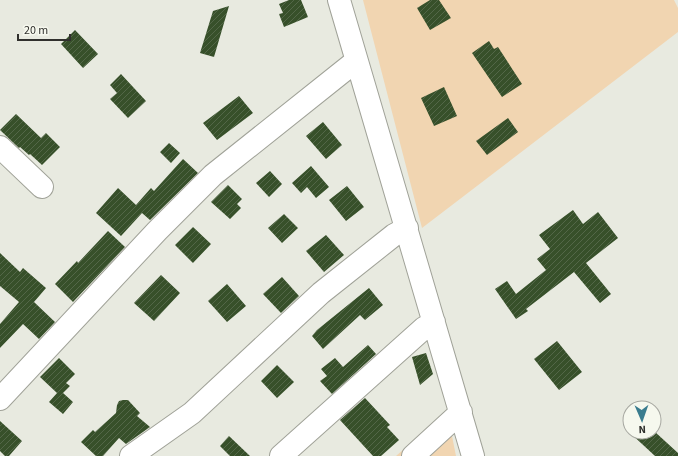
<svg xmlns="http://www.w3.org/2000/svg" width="678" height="456" viewBox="0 0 678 456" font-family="'Source Sans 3',sans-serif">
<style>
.grass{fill:#f1d5b1}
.building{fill:url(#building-hatch)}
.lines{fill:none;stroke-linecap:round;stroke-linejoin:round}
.minor-casing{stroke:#a0a298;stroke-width:24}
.minor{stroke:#fff;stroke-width:22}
</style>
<defs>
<pattern id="building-hatch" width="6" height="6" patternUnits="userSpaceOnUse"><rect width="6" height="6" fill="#37502a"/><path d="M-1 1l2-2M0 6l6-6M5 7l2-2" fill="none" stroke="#536748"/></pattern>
</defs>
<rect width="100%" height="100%" fill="#e8eae0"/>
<path class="grass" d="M 363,0 L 674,0 L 678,8 L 678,32 L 422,228 Z
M 447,411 L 456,456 L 396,456 Z"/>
<path class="building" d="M 289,0 L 301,0 L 308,17 L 284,27 L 279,14 L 283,13 L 279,4 Z
M 430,0 L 439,0 L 451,18 L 430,30 L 417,8 Z
M 229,6 L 214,57 L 200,53 L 213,11 Z
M 75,30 L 98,54 L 83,68 L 61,44 Z
M 489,41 L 494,49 L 498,47 L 522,84 L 502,97 L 472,53 Z
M 121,74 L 146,101 L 128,118 L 110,99 L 117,93 L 110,85 Z
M 444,87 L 457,116 L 434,126 L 421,98 Z
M 239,96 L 253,113 L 217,140 L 203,123 Z
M 16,114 L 41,138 L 46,133 L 60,147 L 42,165 L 30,154 L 29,155 L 20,147 L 19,148 L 0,130 Z
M 508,118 L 518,132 L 487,155 L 476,141 Z
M 323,122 L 342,145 L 326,159 L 306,136 Z
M 169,143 L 180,153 L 171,163 L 160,152 Z
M 183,159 L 198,173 L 150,220 L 142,213 L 121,236 L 96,213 L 118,188 L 136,205 L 151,188 L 154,191 Z
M 311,166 L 329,187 L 316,198 L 307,187 L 301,193 L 292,183 Z
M 270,171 L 282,184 L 269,197 L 256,183 Z
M 228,185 L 242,199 L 237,204 L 241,208 L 230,219 L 211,202 Z
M 347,186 L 364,207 L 346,221 L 329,200 Z
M 573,210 L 583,224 L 598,212 L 618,238 L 586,263 L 611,294 L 600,303 L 574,272 L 526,309 L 528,311 L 516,319 L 495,289 L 507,281 L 516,294 L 546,270 L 537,259 L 550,249 L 539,235 Z
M 284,214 L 298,228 L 282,243 L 268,228 Z
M 193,227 L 211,244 L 193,263 L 175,245 Z
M 108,231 L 125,247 L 73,302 L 55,284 L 77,261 L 78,263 Z
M 326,235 L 344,255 L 324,272 L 306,251 Z
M 0,253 L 20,272 L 23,268 L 46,288 L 34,302 L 55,322 L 39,339 L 23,324 L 0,348 L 0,324 L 19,302 L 0,286 Z
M 161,275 L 180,293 L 154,321 L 134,303 Z
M 282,277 L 299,296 L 281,313 L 263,294 Z
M 227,284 L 246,306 L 227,322 L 208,301 Z
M 369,288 L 383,305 L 365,320 L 360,315 L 323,349 L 312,336 L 317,330 Z
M 557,341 L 582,372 L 559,390 L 534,359 Z
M 368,345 L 376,354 L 332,394 L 320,381 L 327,376 L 321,369 L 335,358 L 343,367 Z
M 426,353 L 433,374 L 420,385 L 412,357 Z
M 59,358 L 75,374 L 66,383 L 70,386 L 63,393 L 73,402 L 63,414 L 49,402 L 57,393 L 40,377 Z
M 277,365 L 294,382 L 277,398 L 261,381 Z
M 365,398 L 390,425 L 387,427 L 399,440 L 381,456 L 373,456 L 340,420 Z
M 123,400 L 128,400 L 140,413 L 137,416 L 150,427 L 126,444 L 119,438 L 103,456 L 96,456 L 81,442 L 93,430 L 95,432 L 116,413 L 117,405 L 119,401 Z
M 0,421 L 22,441 L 9,456 L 5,456 L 0,451 Z
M 630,428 L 630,432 L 654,431 L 678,453 L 678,456 L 655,456 L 628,431 Z
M 229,436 L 250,456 L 230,456 L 220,446 Z"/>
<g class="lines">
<g class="minor-casing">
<path id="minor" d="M 339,0 L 473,456
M 0,147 L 42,187
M 0,399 L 157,231 L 213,175 L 356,61
M 131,456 L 192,413 L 321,293 L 394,235 L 407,228
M 281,456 L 424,328 L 434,322
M 413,456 L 461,412"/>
</g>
<use href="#minor" class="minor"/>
</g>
<g transform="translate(642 420) rotate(178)"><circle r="19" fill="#f6f8ee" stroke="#a7a8a1"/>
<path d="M0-3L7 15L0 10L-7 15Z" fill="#3a7c8e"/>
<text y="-6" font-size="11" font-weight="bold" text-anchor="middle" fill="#30302d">N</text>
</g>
<path d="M18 34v6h52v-6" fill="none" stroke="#30302d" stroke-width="2"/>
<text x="24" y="34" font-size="12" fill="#30302d" stroke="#f6f8ee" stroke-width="3" paint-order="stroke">20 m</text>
</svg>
